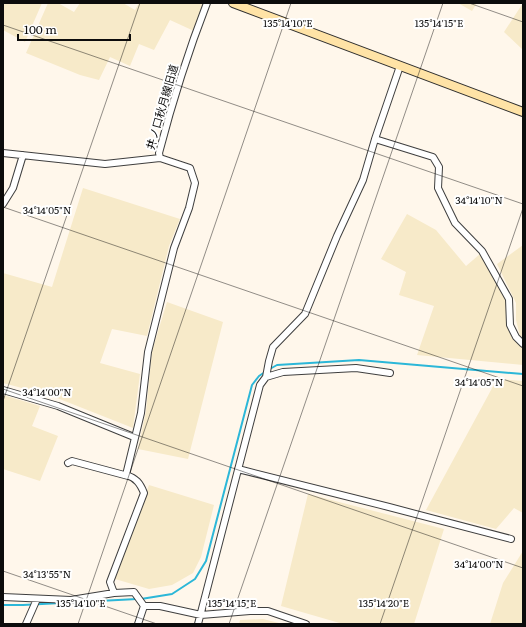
<svg xmlns="http://www.w3.org/2000/svg" width="526" height="627" viewBox="0 0 526 627" font-family="Literata,'Noto Sans JP',serif">
<style>
.farmland{fill:#f7eac9}
.lines{fill:none;stroke-linecap:round;stroke-linejoin:round}
.stream{stroke:#2cb7d8;stroke-width:2}
.street-casing{stroke:#3f3f3f;stroke-width:8}
.secondary-casing{stroke:#2e2e2e;stroke-width:10}
.street{stroke:#fff;stroke-width:6}
.secondary{stroke:#ffe3a6;stroke-width:8}
.ticks{fill:none;stroke:#0c0c0c;stroke-width:1;stroke-opacity:0.45}
.labels{text-anchor:middle;stroke-width:4;stroke-linejoin:round;paint-order:stroke}
.street-label{font-size:11px;fill:#0c0c0c;stroke:#fff}
.ticks-label{font-size:10px;text-anchor:middle;fill:#0c0c0c;stroke:#fff;stroke-width:4;stroke-linejoin:round;paint-order:stroke}
</style>
<rect width="100%" height="100%" fill="#fff7eb"/>
<path class="farmland" d="M 3,3 L 42,3 L 25,42 L 3,30 Z
M 48,3 L 58,3 L 74,12 L 80,3 L 123,3 L 135,10 L 139,3 L 205,3 L 194,31 L 170,20 L 154,50 L 139,44 L 130,66 L 110,57 L 99,80 L 80,75 L 26,53 Z
M 458,3 L 477,3 L 472,11 Z
M 523,3 L 523,50 L 504,32 Z
M 83,188 L 180,219 L 169,246 L 147,336 L 112,329 L 100,363 L 140,374 L 133,428 L 52,396 L 3,383 L 3,273 L 52,287 Z
M 407,214 L 436,230 L 466,266 L 480,254 L 507,301 L 507,320 L 512,338 L 523,349 L 523,365 L 417,355 L 434,306 L 399,295 L 406,272 L 381,259 Z
M 523,245 L 523,338 L 520,336 L 516,320 L 516,303 L 497,264 Z
M 167,302 L 223,322 L 188,459 L 138,449 L 146,411 L 152,351 Z
M 497,379 L 523,381 L 523,513 L 514,508 L 496,529 L 426,510 Z
M 3,395 L 40,406 L 32,426 L 58,436 L 40,481 L 3,469 Z
M 149,485 L 214,505 L 201,557 L 193,573 L 172,585 L 149,589 L 115,579 Z
M 308,494 L 444,529 L 414,624 L 343,624 L 281,606 Z
M 523,551 L 523,624 L 490,624 L 503,583 Z
M 263,619 L 283,624 L 239,624 L 240,620 Z"/>
<g class="lines">
<path class="stream" d="M 268,370 L 277,365 L 359,360 L 523,374
M 141,599 L 172,594 L 195,579 L 206,561 L 252,385 L 259,376 L 265,372
M 3,605 L 23,605 L 137,599"/>
<g class="street-casing">
<path id="street" d="M 375,139 L 433,157 L 439,167 L 438,188 L 455,223 L 482,251 L 509,299 L 510,325 L 516,337 L 523,344
M 3,153 L 105,164 L 160,158
M 160,158 L 159,153 C 172,103 188,52 207,3
M 3,204 L 13,188 L 23,155
M 266,377 L 269,361 L 273,347 L 305,314 L 337,236 L 363,180 L 375,139 L 400,66
M 3,390 L 58,406 L 134,437
M 68,463 L 72,461 L 128,476
M 238,469 L 389,507 L 511,539
M 114,593 L 110,582 L 144,493 C 140,483 136,478 126,475 L 141,413 L 148,352 L 174,248 L 189,208 L 195,183 L 190,168 L 160,158
M 3,597 L 71,600 L 114,593 L 134,592 L 144,606 L 138,624
M 144,606 L 160,606 L 201,615 L 250,611 L 268,611 L 306,624
M 26,624 L 37,599
M 198,624 L 260,385 L 266,377 L 283,372 L 356,368 L 390,373"/>
</g>
<g class="secondary-casing">
<path id="secondary" d="M 233,3 L 523,112"/>
</g>
<use href="#street" class="street"/>
<use href="#secondary" class="secondary"/>
</g>
<path class="ticks" d="M 469,3 L 523,22M 3,25 L 523,204M 3,207 L 523,386M 3,389 L 523,568M 3,401 L 140,3M 3,571 L 157,624M 78,624 L 291,3M 229,624 L 443,3M 380,624 L 523,208"/>
<g class="labels">
<g class="street-label">
<text transform="translate(162 107) rotate(-74)" y="4">井ノ口秋月線旧道</text>
</g>
</g>
<g class="ticks-label">
<text x="288" y="27">135°14'10"E</text>
<text x="439" y="27">135°14'15"E</text>
<text x="479" y="204">34°14'10"N</text>
<text x="47" y="214">34°14'05"N</text>
<text x="479" y="386">34°14'05"N</text>
<text x="47" y="396">34°14'00"N</text>
<text x="479" y="568">34°14'00"N</text>
<text x="47" y="578">34°13'55"N</text>
<text x="81" y="607">135°14'10"E</text>
<text x="232" y="607">135°14'15"E</text>
<text x="384" y="607">135°14'20"E</text>
</g>
<rect width="526" height="627" fill="none" stroke="#0c0c0c" stroke-width="8"/>
<path d="M18 34v6h112v-6" fill="none" stroke="#0c0c0c" stroke-width="2"/>
<text x="24" y="34" font-size="12" fill="#0c0c0c" stroke="#ffffff" stroke-width="3" paint-order="stroke">100 m</text>
</svg>
